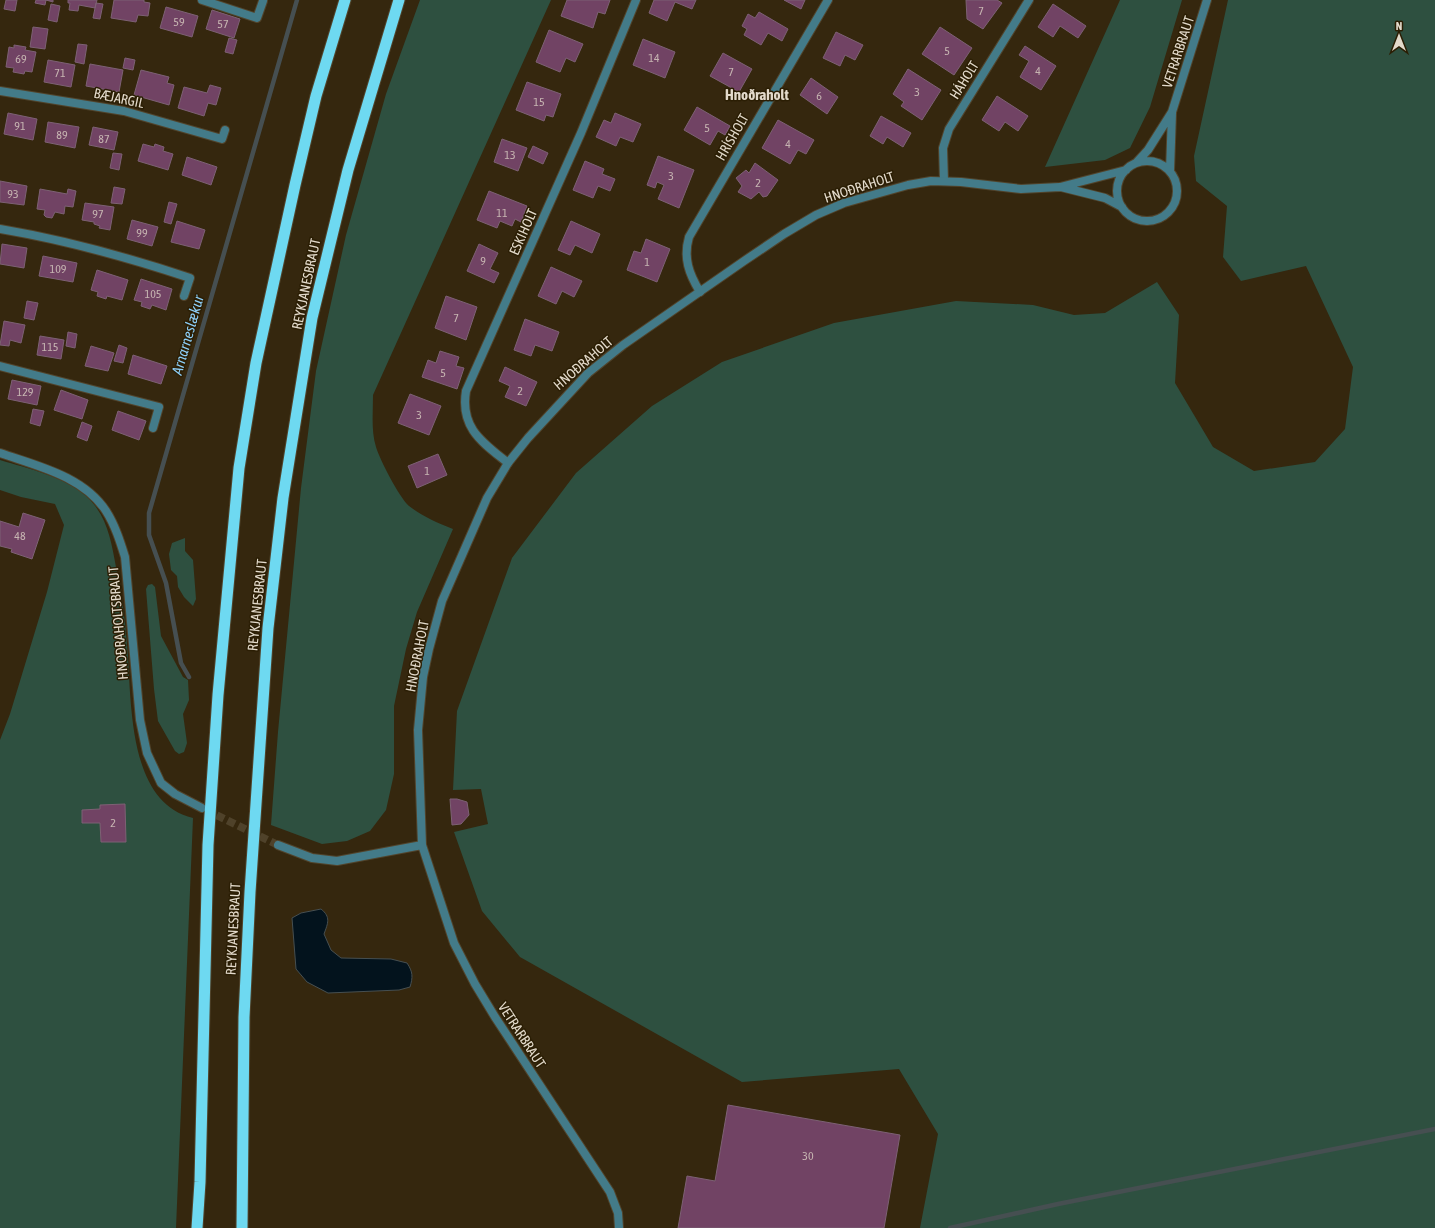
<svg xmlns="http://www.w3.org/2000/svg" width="1435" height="1228" viewBox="0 0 1435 1228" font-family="'Asap Condensed',sans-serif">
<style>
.green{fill:#2e5040}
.water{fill:#03131d;stroke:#464f51}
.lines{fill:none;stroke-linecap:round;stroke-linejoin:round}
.stream{stroke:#464f51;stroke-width:4.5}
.building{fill:#714364;stroke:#7d6174}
.tertiary-tunnel{stroke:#4f422a;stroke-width:8;stroke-dasharray:8 4;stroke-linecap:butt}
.minor-casing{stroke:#51442c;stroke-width:10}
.tertiary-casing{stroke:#51442c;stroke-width:10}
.trunk-casing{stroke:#51442c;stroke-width:13}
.minor{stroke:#437b89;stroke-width:8}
.tertiary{stroke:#437b89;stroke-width:8}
.trunk{stroke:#6ed9f1;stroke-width:11}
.labels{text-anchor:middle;stroke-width:3;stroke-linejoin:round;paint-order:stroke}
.number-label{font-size:12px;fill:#c6b4b1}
.street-label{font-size:14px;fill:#e3dacb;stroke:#2b1e04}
.neighbourhood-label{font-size:15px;font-weight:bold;fill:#e3dacb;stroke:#2b1e04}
.water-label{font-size:15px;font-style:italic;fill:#8ecff8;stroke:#2b1e04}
</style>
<rect width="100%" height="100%" fill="#35270e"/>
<path class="green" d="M 420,0 L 551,0 L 373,395 C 373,412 371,431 376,447 C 380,460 399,497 409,506 C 422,516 437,523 453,529 L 417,612 L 406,649 L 394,706 L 394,774 L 386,810 L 370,831 L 347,841 L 322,844 L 271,825 L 278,732 L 301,488 L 316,371 L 346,235 L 386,94 Z
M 1120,0 L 1182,0 L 1150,107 L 1130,148 L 1105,160 L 1045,167 Z
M 1228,0 L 1435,0 L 1435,1228 L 920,1228 L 938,1134 L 899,1069 L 742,1082 L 520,957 L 482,911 L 454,832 L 488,824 L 481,789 L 453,790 L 457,711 L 512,558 L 576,473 L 652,406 L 722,362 L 834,323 L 956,301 L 1033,305 L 1074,315 L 1105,313 L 1157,282 L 1179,315 L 1175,383 L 1213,447 L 1254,471 L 1315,462 L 1345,429 L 1353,367 L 1306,266 L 1241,281 L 1223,257 L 1227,206 L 1196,181 L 1194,156 Z
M 0,460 C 29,469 63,476 86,496 C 107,515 111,540 116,567 C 121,592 125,618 127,644 C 132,699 126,802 193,818 L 176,1228 L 0,1228 L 0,740 L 10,714 L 47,592 L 64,525 L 55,504 L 21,497 L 0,490 Z
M 185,538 L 185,551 L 193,560 L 196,599 L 193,606 L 184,597 L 178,587 L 177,576 L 171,570 L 169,554 L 172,543 Z
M 152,584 L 155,587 L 161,636 L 183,677 L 188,680 L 189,700 L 183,714 L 187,743 L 184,752 L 179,754 L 175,751 L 158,721 L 154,689 L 146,589 L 148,585 Z"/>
<path class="water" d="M 321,909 C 331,917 328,923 324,934 L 331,950 L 341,958 L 391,959 L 407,963 C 413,972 413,977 410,987 L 399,990 L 328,993 L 307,982 L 296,969 L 292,918 L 301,913 Z"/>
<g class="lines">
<path class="stream" d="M 189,677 L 181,663 L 166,583 L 149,535 L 149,513 L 297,0
M 950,1228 L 1058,1204 L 1435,1129"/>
</g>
<path class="building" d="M 6,0 L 17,0 L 15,11 L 4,9 Z
M 36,0 L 53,0 L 53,2 L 46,0 L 45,5 L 35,3 Z
M 68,0 L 97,0 L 95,8 L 79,5 L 78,11 L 69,10 L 70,3 L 68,3 Z
M 114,0 L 144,0 L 144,2 L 150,3 L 148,16 L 138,15 L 136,22 L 111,18 Z
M 567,0 L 610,0 L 605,14 L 598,12 L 593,28 L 561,16 Z
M 654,0 L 696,0 L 692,9 L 675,2 L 667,21 L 649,13 Z
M 784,0 L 805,0 L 801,9 Z
M 966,0 L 997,0 L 1002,3 L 983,29 L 967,19 Z
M 96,3 L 103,4 L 100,19 L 93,18 Z
M 51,4 L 60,6 L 57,22 L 48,20 Z
M 1053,4 L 1086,26 L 1078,38 L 1060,26 L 1053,37 L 1038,27 Z
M 166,7 L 198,16 L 192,37 L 160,28 Z
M 212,10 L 240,19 L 234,38 L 206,29 Z
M 759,12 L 788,29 L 782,41 L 768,33 L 761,45 L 744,35 L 747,29 L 742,26 L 748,14 L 755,18 Z
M 33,27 L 48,29 L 45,49 L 30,47 Z
M 940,27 L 972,48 L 954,75 L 922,54 Z
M 549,30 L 583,44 L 575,62 L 566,58 L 560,72 L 536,62 Z
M 836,32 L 863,45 L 855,60 L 845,55 L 840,66 L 823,58 Z
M 229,38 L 237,40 L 233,54 L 225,52 Z
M 643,39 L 675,52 L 665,78 L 633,65 Z
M 78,44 L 87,45 L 84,64 L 75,62 Z
M 14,45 L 26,47 L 25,50 L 36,52 L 32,72 L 25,71 L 24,74 L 13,72 L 14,68 L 6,67 L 9,47 L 14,48 Z
M 1025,46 L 1056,66 L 1041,90 L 1020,77 L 1029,61 L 1019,55 Z
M 723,53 L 752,69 L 739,92 L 710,76 Z
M 125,58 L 135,60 L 133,70 L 123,68 Z
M 48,60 L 75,65 L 71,87 L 44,82 Z
M 90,64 L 123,70 L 119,92 L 86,86 Z
M 908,69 L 941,90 L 922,120 L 901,106 L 904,102 L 893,94 Z
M 141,70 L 169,77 L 167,83 L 174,85 L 169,105 L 134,95 Z
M 811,78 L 838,97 L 827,114 L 800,95 Z
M 527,82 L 561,94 L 553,117 L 546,115 L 544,121 L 516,110 Z
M 210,85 L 221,88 L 216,105 L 208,103 L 204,116 L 178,108 L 184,87 L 207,93 Z
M 997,96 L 1028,116 L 1018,131 L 1005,122 L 999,131 L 982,120 Z
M 697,107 L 730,126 L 725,135 L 718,131 L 710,145 L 684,130 Z
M 8,113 L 37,119 L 33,140 L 4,134 Z
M 615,113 L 641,124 L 633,142 L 620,137 L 616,146 L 596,137 L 604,120 L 611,123 Z
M 881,116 L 911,133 L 903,147 L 887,137 L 883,144 L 870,136 Z
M 778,120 L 814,140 L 806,154 L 798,150 L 790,164 L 762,148 Z
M 48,122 L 79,127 L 75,148 L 45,142 Z
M 93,127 L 118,132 L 114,150 L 89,145 Z
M 502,139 L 527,148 L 518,171 L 494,162 Z
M 143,144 L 154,147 L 155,144 L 164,147 L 163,151 L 173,154 L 168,170 L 138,161 Z
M 533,146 L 548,153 L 543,164 L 528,157 Z
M 113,153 L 122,154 L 119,170 L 110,168 Z
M 658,156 L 694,170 L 679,208 L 658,199 L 664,185 L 657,182 L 655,188 L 647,185 Z
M 187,157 L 217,167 L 211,185 L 182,175 Z
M 585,161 L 604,169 L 602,174 L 615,179 L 610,191 L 598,186 L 593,198 L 573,190 Z
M 755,163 L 778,180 L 767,196 L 763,197 L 759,192 L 751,199 L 738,192 L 742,186 L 736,178 L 746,170 L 749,173 Z
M 0,181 L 27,186 L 24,205 L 0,202 Z
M 114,187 L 125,189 L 122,204 L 111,203 Z
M 40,189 L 67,194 L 68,189 L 76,191 L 73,207 L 65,206 L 64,214 L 55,212 L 52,218 L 46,217 L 44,215 L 45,210 L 37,209 Z
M 489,191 L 527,206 L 521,222 L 515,219 L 512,226 L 500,221 L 497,228 L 477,220 Z
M 169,202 L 177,204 L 171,224 L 164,222 Z
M 85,203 L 114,207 L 110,230 L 99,228 L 100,226 L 94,224 L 94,222 L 82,220 Z
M 132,220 L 158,227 L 152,246 L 127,239 Z
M 177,221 L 205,230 L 199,249 L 171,242 Z
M 571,221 L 600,234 L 592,253 L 575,245 L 570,255 L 558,250 Z
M 646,239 L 670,249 L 657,282 L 627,270 L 634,251 L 641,253 Z
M 2,244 L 27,248 L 24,268 L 0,264 Z
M 479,244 L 498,253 L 490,269 L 499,273 L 494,283 L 467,271 Z
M 43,256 L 77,263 L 73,282 L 39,276 Z
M 551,267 L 582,281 L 574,297 L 562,291 L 556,304 L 538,296 Z
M 97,270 L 128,280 L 122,300 L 107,296 L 106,299 L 97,296 L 98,292 L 91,290 Z
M 141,279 L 172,289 L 166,310 L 152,305 L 150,309 L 141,306 L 142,302 L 134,300 Z
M 446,296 L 477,307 L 466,340 L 435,328 Z
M 27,301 L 38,303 L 34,320 L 24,318 Z
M 525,319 L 559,332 L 552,351 L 535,345 L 531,356 L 514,350 Z
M 4,321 L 25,325 L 21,343 L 10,340 L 9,346 L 0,345 Z
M 68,332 L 77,334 L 75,348 L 66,346 Z
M 40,336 L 64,340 L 61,359 L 37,355 Z
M 119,345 L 127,348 L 123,363 L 114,361 Z
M 91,346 L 114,353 L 108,371 L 85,366 Z
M 440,351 L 459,357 L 456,366 L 464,368 L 457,389 L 422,377 L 428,360 L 436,363 Z
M 133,355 L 167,366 L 161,384 L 128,374 Z
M 505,367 L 537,382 L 526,406 L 505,397 L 510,386 L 499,381 Z
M 12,380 L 41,386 L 37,405 L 8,399 Z
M 61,390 L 88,400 L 82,419 L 54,410 Z
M 410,394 L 441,406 L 429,435 L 398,423 Z
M 33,409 L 44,411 L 40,426 L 30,423 Z
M 118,411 L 146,421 L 139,440 L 112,430 Z
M 82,422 L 92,426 L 87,441 L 77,437 Z
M 438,454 L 447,475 L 417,488 L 408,466 Z
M 23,513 L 45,520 L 32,559 L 11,552 L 12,549 L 0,546 L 0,521 L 19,527 Z
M 450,799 L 457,799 L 467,802 L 469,815 L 461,824 L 452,825 Z
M 125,804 L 126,842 L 101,842 L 100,823 L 82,823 L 82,810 L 100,809 L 100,805 Z
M 728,1105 L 900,1135 L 884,1228 L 678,1228 L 687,1176 L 715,1181 Z"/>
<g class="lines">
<path class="tertiary-tunnel" d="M 206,810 L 278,845"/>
<g class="minor-casing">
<path id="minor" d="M 202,0 L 257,18 L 263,1
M 0,91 L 124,111 L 222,139 L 225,130
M 944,181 L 943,148 L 949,129 L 1029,0
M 0,229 C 65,240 127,257 190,278 L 184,296
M 700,292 C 689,274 683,258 689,237 L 828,0
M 0,366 L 159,407 L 153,428
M 508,463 C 482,442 460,428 466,391 L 581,133 L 636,0"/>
</g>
<g class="tertiary-casing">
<path id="tertiary" d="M1117 191a30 30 0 1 1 60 0a30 30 0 1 1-60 0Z
M 1137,162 L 1148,150 L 1172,112 L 1207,0
M 1170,171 L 1172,113
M 1061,187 L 1105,198 L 1122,207
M 0,453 C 37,466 83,476 106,511 C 115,525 120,541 125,557 L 140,720 L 147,753 L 161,783 L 175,794 L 202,808
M 278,845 L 312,858 L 337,861 L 422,845
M 619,1228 L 618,1213 L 610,1192 L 495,1017 L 475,984 L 454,943 L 422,845 L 418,730 L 423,677 L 429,649 L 442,601 L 487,498 L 508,463 L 528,438 L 588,373 L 623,345 L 744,261 L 784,234 L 816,215 L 844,203 L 908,185 L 931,181 L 961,182 L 1021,189 L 1060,187 L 1126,170"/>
</g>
<g class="trunk-casing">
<path id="trunk" d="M 197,1228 L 200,1182 L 208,845 L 218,695 L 239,468 L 256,363 L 295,185 L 316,96 L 345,0
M 242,1228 L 244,1017 L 250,892 L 268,628 L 283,498 L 312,318 L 348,170 L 399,0"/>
</g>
<use href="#minor" class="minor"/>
<use href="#tertiary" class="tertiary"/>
<use href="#trunk" class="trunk"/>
</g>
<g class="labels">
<g class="number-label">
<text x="981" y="15">7</text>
<text x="179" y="26">59</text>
<text x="223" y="28">57</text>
<text x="947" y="55">5</text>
<text x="654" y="62">14</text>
<text x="21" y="63">69</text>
<text x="1038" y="75">4</text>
<text x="731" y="76">7</text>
<text x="60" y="77">71</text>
<text x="917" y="96">3</text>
<text x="819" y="100">6</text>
<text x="539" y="106">15</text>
<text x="20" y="130">91</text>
<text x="707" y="132">5</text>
<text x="62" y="139">89</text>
<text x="104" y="143">87</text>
<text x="788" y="148">4</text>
<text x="510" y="159">13</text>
<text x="671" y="180">3</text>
<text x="758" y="187">2</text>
<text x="13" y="198">93</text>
<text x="502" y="217">11</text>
<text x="98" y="218">97</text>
<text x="142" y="237">99</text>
<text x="483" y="265">9</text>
<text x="647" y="266">1</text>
<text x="58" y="273">109</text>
<text x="153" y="298">105</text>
<text x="456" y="322">7</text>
<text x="50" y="351">115</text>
<text x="443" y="377">5</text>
<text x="520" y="395">2</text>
<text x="25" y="396">129</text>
<text x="419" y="419">3</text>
<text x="427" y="475">1</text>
<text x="20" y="540">48</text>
<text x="113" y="827">2</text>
<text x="808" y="1160">30</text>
</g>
<g class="street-label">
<text transform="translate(1178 52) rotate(-72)" y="5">VETRARBRAUT</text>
<text transform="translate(964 80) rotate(-58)" y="5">HÁHOLT</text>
<text transform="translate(119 98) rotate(12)" y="5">BÆJARGIL</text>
<text transform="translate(732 137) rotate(-60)" y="5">HRÍSHOLT</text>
<text transform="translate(859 187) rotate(-18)" y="5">HNOÐRAHOLT</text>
<text transform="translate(523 232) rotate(-66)" y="5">ESKIHOLT</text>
<text transform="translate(306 284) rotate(-78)" y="5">REYKJANESBRAUT</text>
<text transform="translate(583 363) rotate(-41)" y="5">HNOÐRAHOLT</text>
<text transform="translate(257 605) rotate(-84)" y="5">REYKJANESBRAUT</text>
<text transform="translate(118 623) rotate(-95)" y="5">HNOÐRAHOLTSBRAUT</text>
<text transform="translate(417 656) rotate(-79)" y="5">HNOÐRAHOLT</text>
<text transform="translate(233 929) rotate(-87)" y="5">REYKJANESBRAUT</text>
<text transform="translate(522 1035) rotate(57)" y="5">VETRARBRAUT</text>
</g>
<g class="neighbourhood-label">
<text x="757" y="100">Hnoðraholt</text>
</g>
<g class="water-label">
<text transform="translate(188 335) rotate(-74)" y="5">Arnarneslækur</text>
</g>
</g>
<g transform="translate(1399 36)" stroke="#2b1e04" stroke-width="3" paint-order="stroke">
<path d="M0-3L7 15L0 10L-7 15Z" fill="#e3dacb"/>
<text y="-6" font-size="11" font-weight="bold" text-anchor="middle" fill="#e3dacb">N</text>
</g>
</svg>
